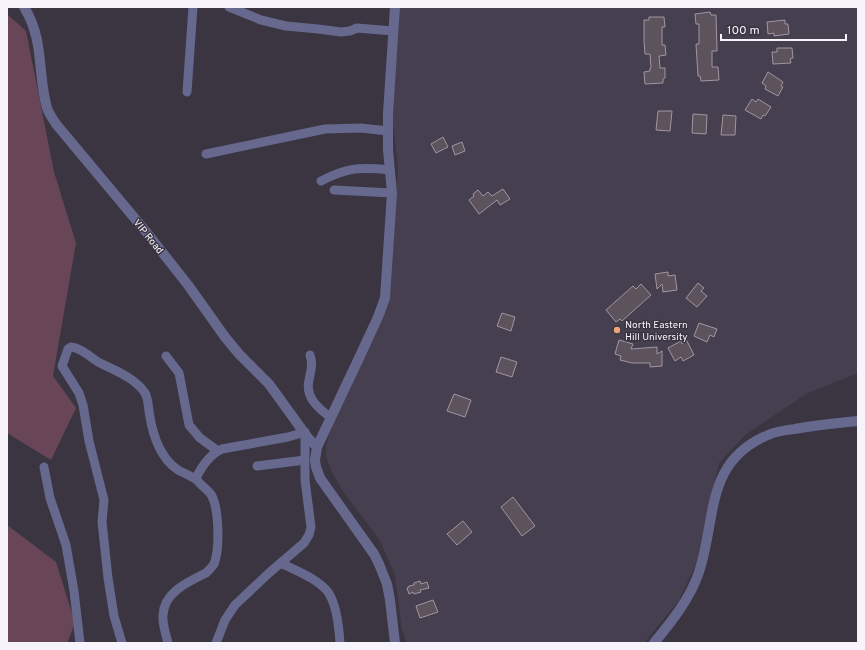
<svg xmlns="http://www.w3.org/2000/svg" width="865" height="650" viewBox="0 0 865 650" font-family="Overpass,sans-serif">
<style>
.built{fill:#463f50}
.green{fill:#684658}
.building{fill:#5d535d;stroke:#a196a2}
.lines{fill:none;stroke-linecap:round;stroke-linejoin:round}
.minor{stroke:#66688e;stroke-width:9}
.tertiary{stroke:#66688e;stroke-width:10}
.poi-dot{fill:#f0a278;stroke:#3a3541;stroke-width:1.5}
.labels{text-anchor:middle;stroke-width:3;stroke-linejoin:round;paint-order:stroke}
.street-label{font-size:10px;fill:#f6f3fb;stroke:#3a3541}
.poi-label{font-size:10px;fill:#f6f3fb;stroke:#3a3541;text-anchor:start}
</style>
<rect width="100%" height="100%" fill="#3a3541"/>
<path class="built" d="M 398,7 L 858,7 L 858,373 L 806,394 L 745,435 L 719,463 L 697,562 L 679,600 L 644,643 L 407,643 L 402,630 L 395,575 L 389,561 L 379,539 L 344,493 L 331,470 L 326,456 L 326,446 L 331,428 L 390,299 L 398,168 L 392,112 Z"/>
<path class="green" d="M 7,14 L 26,31 L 54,172 L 76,243 L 53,376 L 76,408 L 51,460 L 7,433 Z
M 7,525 L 56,562 L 75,623 L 67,643 L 7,643 Z"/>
<path class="building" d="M 710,12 L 711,15 L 716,15 L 717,51 L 712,51 L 712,67 L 718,67 L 719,80 L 701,81 L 700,76 L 698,76 L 696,44 L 699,44 L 699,24 L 696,24 L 695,14 Z
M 649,17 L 664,17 L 665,27 L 662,27 L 662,45 L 665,45 L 666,55 L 659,56 L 660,68 L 665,68 L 665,78 L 663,79 L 663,83 L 645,84 L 644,72 L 650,71 L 650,68 L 651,68 L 650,54 L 645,54 L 644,41 L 644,20 L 649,20 Z
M 785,20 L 785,24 L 788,24 L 789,34 L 774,36 L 774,33 L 768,34 L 767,22 Z
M 777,48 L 792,48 L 793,58 L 790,59 L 791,63 L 773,64 L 772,52 L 777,52 Z
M 768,72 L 783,82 L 781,86 L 783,87 L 778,96 L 765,89 L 766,86 L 762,83 Z
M 752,99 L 756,102 L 758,99 L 771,107 L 765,116 L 763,115 L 761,119 L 745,110 Z
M 658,111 L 672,111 L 670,131 L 656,130 Z
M 693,114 L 707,115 L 706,134 L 692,133 Z
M 723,115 L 736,116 L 735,135 L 721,135 Z
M 443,137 L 448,147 L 436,153 L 431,144 Z
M 462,142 L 465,151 L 455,155 L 452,146 Z
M 503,189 L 510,199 L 500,205 L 497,200 L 479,214 L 469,200 L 474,196 L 473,194 L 478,190 L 483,196 L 488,192 L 492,196 Z
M 668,272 L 668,276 L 675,275 L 677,290 L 663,292 L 662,284 L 657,289 L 655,274 Z
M 698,283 L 704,288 L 701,291 L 707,296 L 697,307 L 686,298 Z
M 641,284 L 651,295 L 622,321 L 620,319 L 616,322 L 606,310 L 633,286 L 636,289 Z
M 502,313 L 515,317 L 511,331 L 497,326 Z
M 699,323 L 717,329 L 714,337 L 710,335 L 707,342 L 694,336 Z
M 619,340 L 633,344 L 631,349 L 657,347 L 657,354 L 662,351 L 662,366 L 650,367 L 650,363 L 632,363 L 620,360 L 621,356 L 615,354 Z
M 681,341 L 682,344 L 687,341 L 694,355 L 683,361 L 681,357 L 675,361 L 668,348 Z
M 501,357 L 517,362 L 512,377 L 496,372 Z
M 454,394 L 471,400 L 465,417 L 447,411 Z
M 513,497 L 535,526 L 522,536 L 501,507 Z
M 463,521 L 472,532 L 457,545 L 447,534 Z
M 420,581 L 421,584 L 427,582 L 429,588 L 420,590 L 421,592 L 414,594 L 413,592 L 409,594 L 407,588 L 409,587 L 409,586 L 414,585 L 414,583 Z
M 433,600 L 438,612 L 420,618 L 416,606 Z"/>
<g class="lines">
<path class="minor" d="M 229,7 L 261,20 L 286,26 L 318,29 L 341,32 L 350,31 L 357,28 L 393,31
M 187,92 L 193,7
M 206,154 L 325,129 L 361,128 L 388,131
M 321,181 C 348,167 360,167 390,170
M 334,190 L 392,193
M 310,355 C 313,364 311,370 309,380 C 305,397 318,408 330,417
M 166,356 L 179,373 L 189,425 L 200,438 L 218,451
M 257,466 L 305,460
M 44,467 L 50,498 L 66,545 L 74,591 L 80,643
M 281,563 C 296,571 317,578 328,592 C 337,605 339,627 340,643
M 122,643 L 114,616 L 108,578 L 102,522 L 104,500 L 89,441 L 83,405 L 79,393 L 62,366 L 68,349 L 71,347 C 82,348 91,358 100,363 C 116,371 135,378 145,393 C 149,400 148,409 150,417 C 153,436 161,459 178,470 C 184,473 191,476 197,480
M 168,643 C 166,634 162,624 163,615 C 164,592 188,582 206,573 C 209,570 212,567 214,564 C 220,549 219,511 212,496 C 208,489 199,485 196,478 C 202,466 210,454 222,449 L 288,437 L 305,432 L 305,480 L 311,527 L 309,535 L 304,543 L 269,573 L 235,605 L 225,620 L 216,643"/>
<path class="tertiary" d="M 24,7 C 45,41 37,73 47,108 C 49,114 53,119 56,124 L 147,233 L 188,285 L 225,337 L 239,354 L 269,384 L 308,438 L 317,447
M 395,643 L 390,600 L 387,584 L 379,564 L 374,554 L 320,478 L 316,467 L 315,460 L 317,447 L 359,358 L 378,317 L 385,298 L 392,193 L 388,150 L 388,113 L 395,7
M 654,643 C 672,621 690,599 699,572 C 717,518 704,462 768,435 C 776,431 786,430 795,429 C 816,425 837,423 858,421"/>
</g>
<circle class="poi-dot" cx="617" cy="330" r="4"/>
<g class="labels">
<g class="street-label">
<text transform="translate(149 236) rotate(51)" y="4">VIP Road</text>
</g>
<g class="poi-label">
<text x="625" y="328">North Eastern<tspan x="625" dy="12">Hill University</tspan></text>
</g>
</g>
<rect width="865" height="650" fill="none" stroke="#f6f3fb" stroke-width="16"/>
<path d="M721 34v6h125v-6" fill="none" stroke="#f6f3fb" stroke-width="2"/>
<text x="727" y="34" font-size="12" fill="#f6f3fb" stroke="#3a3541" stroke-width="3" paint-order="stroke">100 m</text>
</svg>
